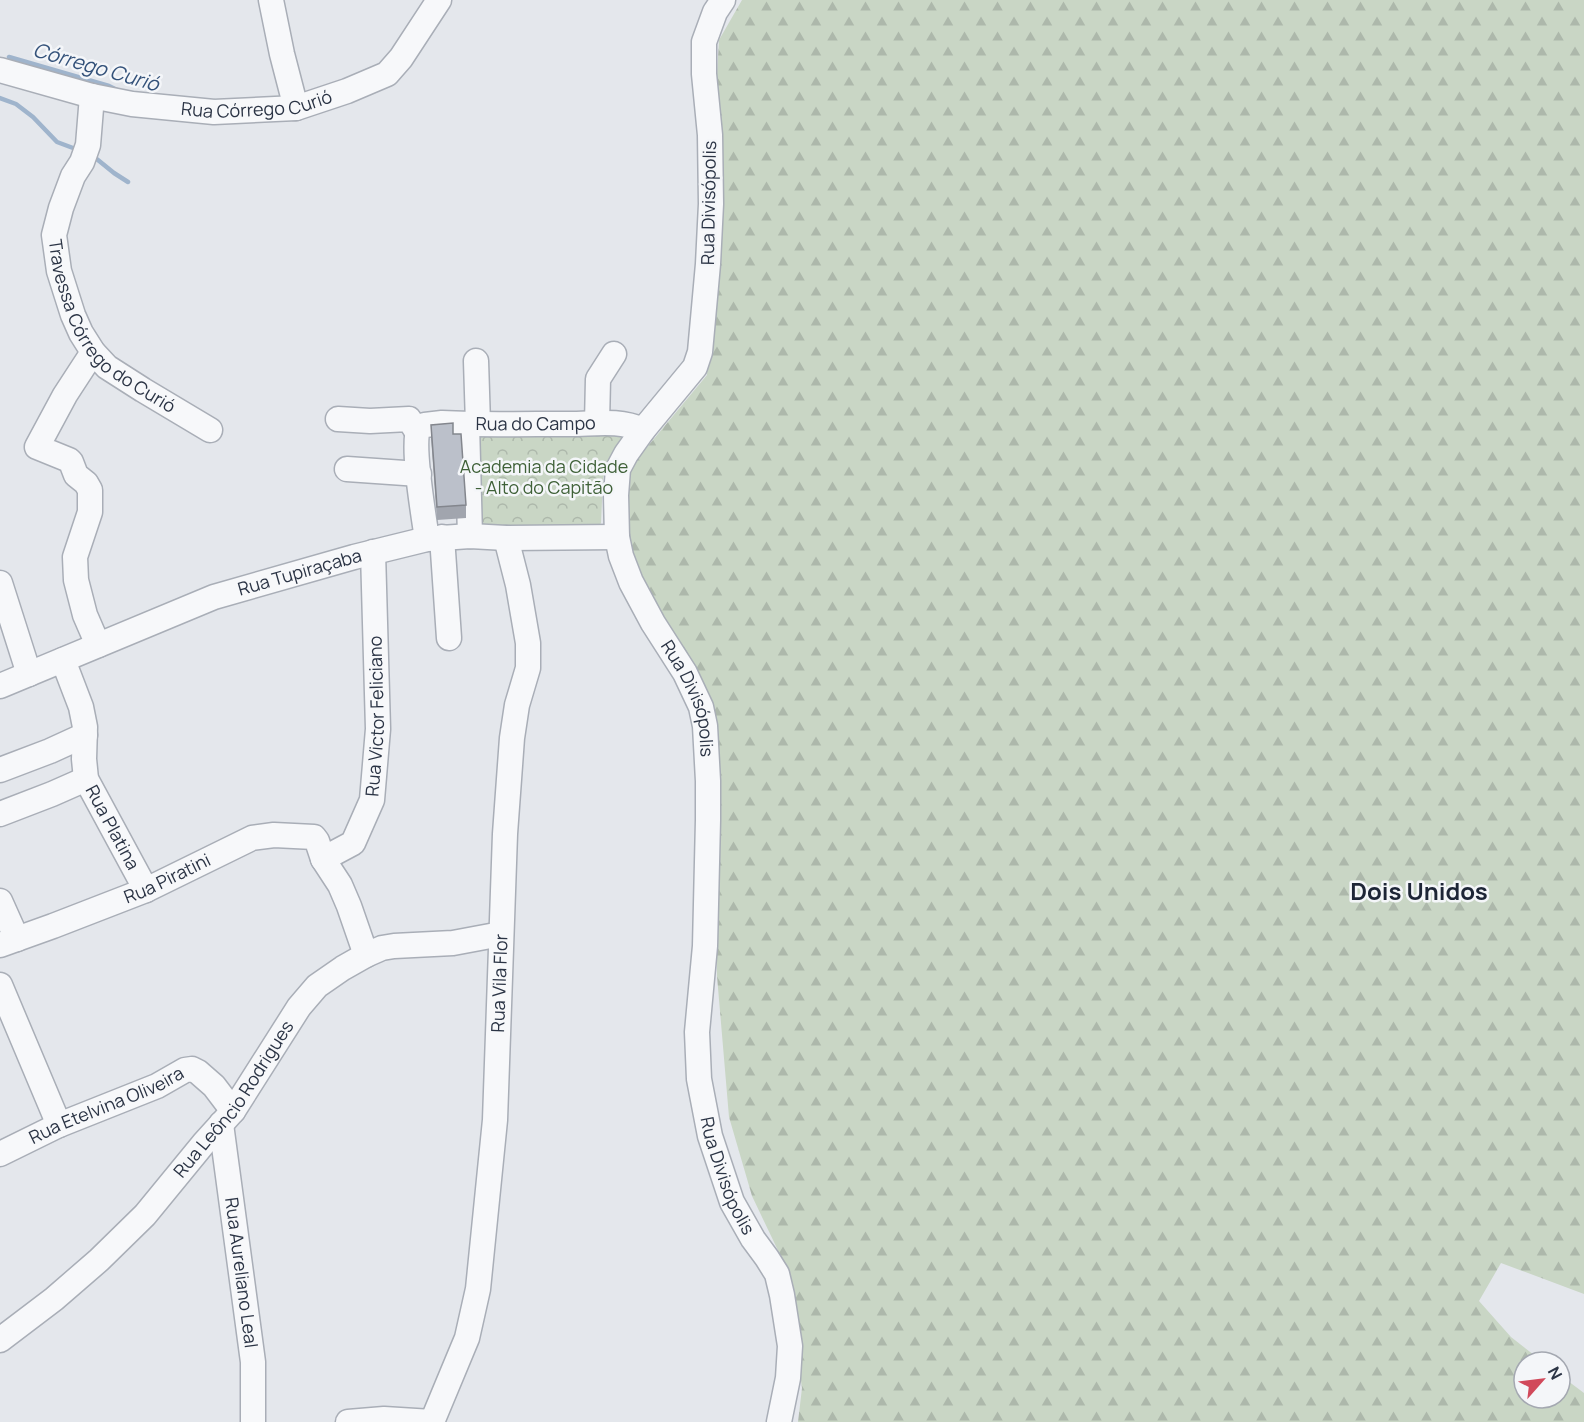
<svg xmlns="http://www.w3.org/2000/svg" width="1584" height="1422" viewBox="0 0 1584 1422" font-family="Manrope,sans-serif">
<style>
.forest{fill:url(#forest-firs)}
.park{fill:url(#park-crowns)}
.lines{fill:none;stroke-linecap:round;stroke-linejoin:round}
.stream{stroke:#9fb4cc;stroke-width:4.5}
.minor-casing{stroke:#a9aeb7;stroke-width:27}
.minor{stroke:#f7f8fa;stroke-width:24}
.wall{fill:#a1a5ae}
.building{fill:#bbc0ca;stroke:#83868d;stroke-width:1.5}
.labels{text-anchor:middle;stroke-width:5;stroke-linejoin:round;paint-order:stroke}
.street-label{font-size:18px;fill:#2b3445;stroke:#f4f6f9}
.park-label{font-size:18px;fill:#3f6138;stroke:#f4f6f9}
.water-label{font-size:20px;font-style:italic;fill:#34527a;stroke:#f4f6f9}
.district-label{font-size:24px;font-weight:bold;fill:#1d2536;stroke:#f4f6f9}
</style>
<defs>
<pattern id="forest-firs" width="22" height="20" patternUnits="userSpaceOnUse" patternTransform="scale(1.5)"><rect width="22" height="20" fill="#c9d6c5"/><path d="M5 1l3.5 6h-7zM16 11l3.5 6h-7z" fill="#adb8ab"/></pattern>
<pattern id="park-crowns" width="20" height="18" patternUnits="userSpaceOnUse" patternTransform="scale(1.5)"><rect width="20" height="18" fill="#c9d6c5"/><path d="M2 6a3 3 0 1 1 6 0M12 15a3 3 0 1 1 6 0" fill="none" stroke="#adb8ab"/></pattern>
</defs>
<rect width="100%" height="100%" fill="#e4e7ec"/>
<path class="forest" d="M 742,0 L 1584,0 L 1584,1294 L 1501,1263 L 1479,1301 L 1511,1337 L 1543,1362 L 1524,1362 L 1524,1398 L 1560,1398 L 1560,1375 L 1584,1393 L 1584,1422 L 798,1422 L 802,1388 L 784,1263 L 752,1196 L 729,1117 L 717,976 L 711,712 L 617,560 L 618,482 L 707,375 L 709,215 L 719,40 Z"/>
<path class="park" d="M 628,430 L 605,470 L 603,479 L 601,523 L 598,527 L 481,526 L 478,433 Z"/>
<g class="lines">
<path class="stream" d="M 9,57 L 109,86 L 117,90
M 0,98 L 16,104 L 33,117 L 57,142 L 73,148
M 93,156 L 114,173 L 128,182"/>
<g class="minor-casing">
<g id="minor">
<path d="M 271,0 L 282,54 L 296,108"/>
<path id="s1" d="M 723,0 L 715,12 L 704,42 L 704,74 L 710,135 L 711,204 L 708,264 L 700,352 L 695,367 L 643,430 L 626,454 L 618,469 L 616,495 L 617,537 L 621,556 L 631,582 L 653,623 L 685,673 L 701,707 L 705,726 L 708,781 L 708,820 L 705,946 L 697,1032 L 699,1079 L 710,1136 L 732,1202 L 753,1239 L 767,1258 L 777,1274 L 782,1295 L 790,1346 L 788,1378 L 779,1422"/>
<path id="s2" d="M 0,70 L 92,96 L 132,104 L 214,112 L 296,108 L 347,91 L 387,74 L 401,58 L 439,0"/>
<path id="s3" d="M 92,96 L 88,145 L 82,162 L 73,176 L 61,208 L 54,235 L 59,271 L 73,315 L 81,333 L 93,352 L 107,367 L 143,390 L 210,430"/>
<path d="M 93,352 L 65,395 L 37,447 L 69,460 L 71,462 L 76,475 L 86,483 L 90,490 L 90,512 L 75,557 L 76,580 L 85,615 L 98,645"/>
<path d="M 476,361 L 478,424"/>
<path d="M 338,419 L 370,421 L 409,419 L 417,432"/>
<path d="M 597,423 L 598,379 L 614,354"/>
<path d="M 467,424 L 470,536"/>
<path d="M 347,469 L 419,474"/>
<path d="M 442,537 L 449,638"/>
<path id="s4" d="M 427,539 C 424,518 411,443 419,427 L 425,425 L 442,423 C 484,425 527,424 569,424 C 595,424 618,419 643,430"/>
<path d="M 0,583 L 29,674"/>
<path id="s5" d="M 63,660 L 81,707 L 85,727 L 84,759 L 86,779 L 146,890"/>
<path id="s6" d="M 0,686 L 214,597 L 354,557 L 427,539 L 470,536 L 506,538 L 617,537"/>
<path d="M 0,770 L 50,751 L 85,735"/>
<path d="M 0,814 L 52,794 L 86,779"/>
<path id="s7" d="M 323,859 L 353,843 L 372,800 L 378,729 L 373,552"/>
<path d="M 0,901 L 17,939"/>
<path id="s8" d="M 0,945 L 53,926 L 146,890 L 252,838 L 274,835 L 314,837 L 317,841 L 323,859 L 340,885 L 349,906 L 366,955"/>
<path d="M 0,985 L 59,1125"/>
<path id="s9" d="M 221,1124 L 253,1362 L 253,1422"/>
<path id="s10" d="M 0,1154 L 59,1125 L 157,1086 L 185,1070 L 192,1069 L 198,1072 L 214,1086 L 233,1111"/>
<path id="s11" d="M 0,1340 L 54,1299 L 99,1260 L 145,1215 L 204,1143 L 233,1111 L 299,1007 L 317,986 L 343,968 L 366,955 L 382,948 L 394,946 L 453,943 L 501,934"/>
<path d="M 348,1422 L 384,1419 L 432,1422"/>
<path id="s12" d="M 432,1422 L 467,1338 L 478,1289 L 495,1120 L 505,834 L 512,738 L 517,705 L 528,668 L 528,643 L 518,585 L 506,538"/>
</g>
</g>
<use href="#minor" class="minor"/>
</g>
<path class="wall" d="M 431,425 L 453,434 L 466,505 L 466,518 L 437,520 L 431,437 Z"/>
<path class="building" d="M 453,423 L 453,434 L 461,434 L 466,505 L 437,507 L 431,425 Z"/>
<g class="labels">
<g class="street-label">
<text dy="6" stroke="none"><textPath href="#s2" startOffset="262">Rua Córrego Curió</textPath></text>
<text transform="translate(709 203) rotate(-89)" y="6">Rua Divisópolis</text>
<text dy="6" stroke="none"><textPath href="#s3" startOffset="260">Travessa Córrego do Curió</textPath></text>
<text dy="6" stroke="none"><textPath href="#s4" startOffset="230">Rua do Campo</textPath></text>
<text dy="6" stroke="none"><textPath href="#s6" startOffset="321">Rua Tupiraçaba</textPath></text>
<text dy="6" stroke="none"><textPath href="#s1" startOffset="748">Rua Divisópolis</textPath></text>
<text dy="6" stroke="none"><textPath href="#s7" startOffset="165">Rua Victor Feliciano</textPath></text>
<text dy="6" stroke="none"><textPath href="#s5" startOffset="178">Rua Platina</textPath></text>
<text dy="6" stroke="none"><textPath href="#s8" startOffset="180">Rua Piratini</textPath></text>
<text dy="6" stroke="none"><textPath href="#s12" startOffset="448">Rua Vila Flor</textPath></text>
<text dy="6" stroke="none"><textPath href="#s11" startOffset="338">Rua Leôncio Rodrigues</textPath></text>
<text dy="6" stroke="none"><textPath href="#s10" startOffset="117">Rua Etelvina Oliveira</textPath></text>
<text dy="6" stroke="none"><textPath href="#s1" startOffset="1234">Rua Divisópolis</textPath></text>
<text dy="6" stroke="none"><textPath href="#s9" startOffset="150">Rua Aureliano Leal</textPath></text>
</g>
<g class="park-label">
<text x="544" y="473">Academia da Cidade<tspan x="544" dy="21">- Alto do Capitão</tspan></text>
</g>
<g class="water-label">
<text transform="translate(96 67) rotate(16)" y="7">Córrego Curió</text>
</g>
<g class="district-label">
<text x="1419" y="900">Dois Unidos</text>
</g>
</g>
<g transform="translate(1542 1380) rotate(62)"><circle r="28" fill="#f4f6f9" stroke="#a4a8b1" stroke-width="1.5"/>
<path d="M0-4.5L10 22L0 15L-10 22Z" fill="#d1495b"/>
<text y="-9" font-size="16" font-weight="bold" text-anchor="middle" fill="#2b3445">N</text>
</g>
</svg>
